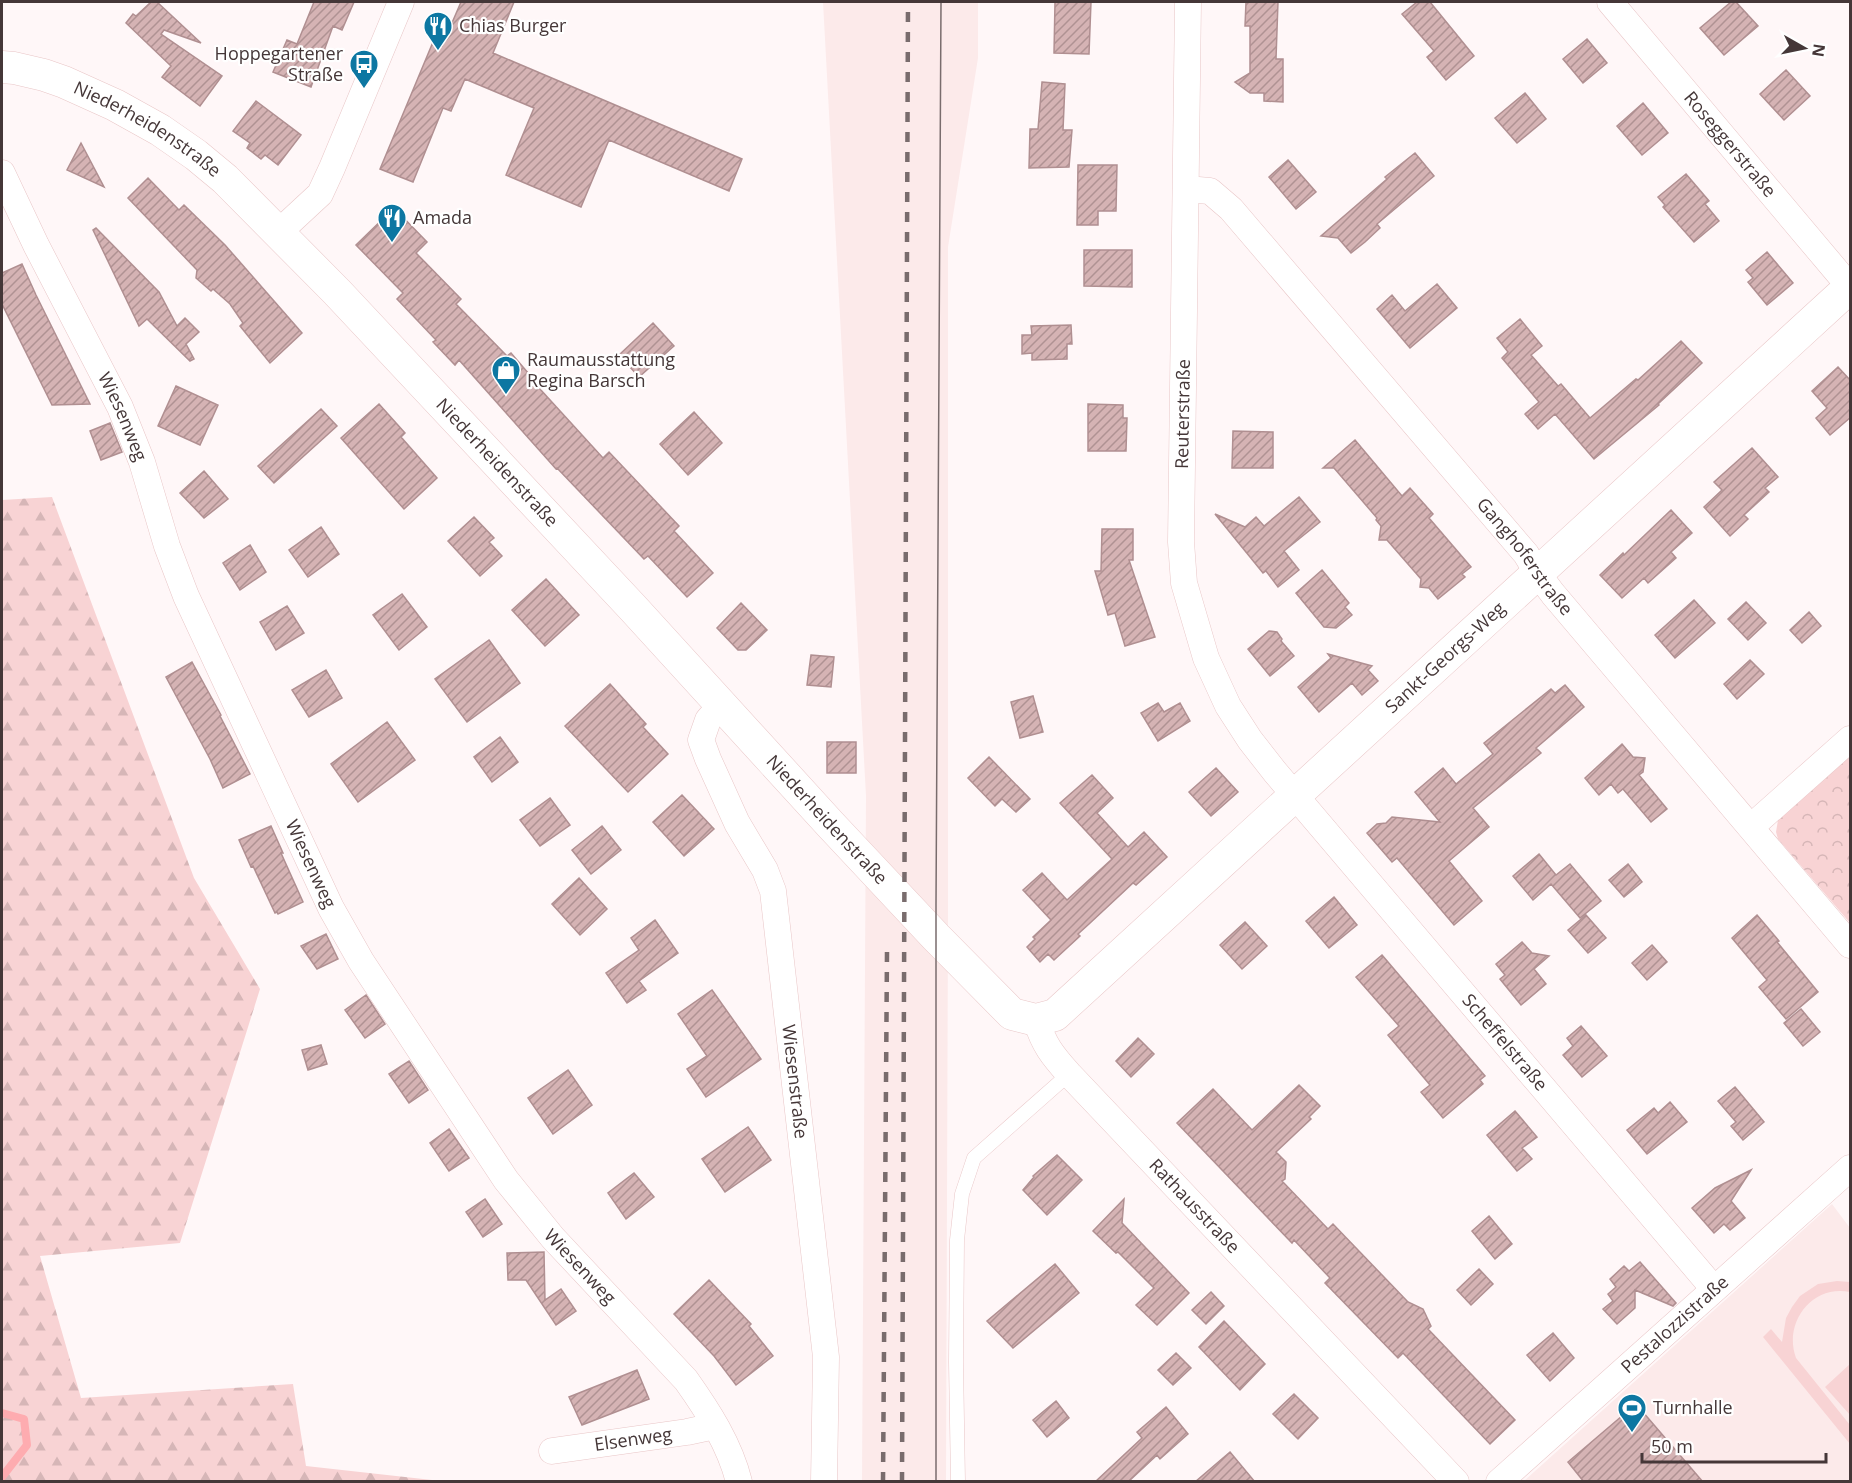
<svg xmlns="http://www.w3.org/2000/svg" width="1852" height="1483" viewBox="0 0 1852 1483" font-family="'Open Sans',sans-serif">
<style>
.built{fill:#fceaea}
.forest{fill:url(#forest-firs)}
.park{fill:url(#park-crowns)}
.pitch{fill:#f8d3d4}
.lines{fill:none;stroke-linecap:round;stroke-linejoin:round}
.stream{stroke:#feacb0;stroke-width:8}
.building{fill:url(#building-hatch);stroke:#b08f91;stroke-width:1.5}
.service-casing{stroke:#e9c6c7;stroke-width:15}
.minor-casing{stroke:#e9c6c7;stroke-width:27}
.tertiary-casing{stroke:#e9c6c7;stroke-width:33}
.service{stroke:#fff;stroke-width:14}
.minor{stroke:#fff;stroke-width:26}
.tertiary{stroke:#fff;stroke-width:32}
.tram{stroke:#796c6d;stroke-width:1.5}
.rail{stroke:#796c6d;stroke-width:4.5;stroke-dasharray:10 10;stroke-linecap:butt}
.labels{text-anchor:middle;stroke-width:4.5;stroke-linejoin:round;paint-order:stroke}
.poi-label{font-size:18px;fill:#453738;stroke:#fff;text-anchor:start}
.street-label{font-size:18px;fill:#453738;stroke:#fff}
</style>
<defs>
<pattern id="forest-firs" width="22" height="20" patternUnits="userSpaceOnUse" patternTransform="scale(1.5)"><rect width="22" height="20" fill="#f8d3d4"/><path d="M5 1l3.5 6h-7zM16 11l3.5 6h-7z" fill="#d6b6b7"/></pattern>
<pattern id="park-crowns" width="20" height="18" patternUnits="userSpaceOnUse" patternTransform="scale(1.5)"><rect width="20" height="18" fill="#f8d3d4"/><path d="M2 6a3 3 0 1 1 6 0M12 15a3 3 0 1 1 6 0" fill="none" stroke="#d6b6b7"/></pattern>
<pattern id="building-hatch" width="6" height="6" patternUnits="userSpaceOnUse" patternTransform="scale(1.5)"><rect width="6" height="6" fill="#d5b3b4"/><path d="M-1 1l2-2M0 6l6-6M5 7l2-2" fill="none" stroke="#af9293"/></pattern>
</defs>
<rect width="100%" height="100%" fill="#fff7f8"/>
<path class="built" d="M 823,2 L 978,2 L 978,58 L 948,247 L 948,919 L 946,1481 L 862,1481 L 866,796 Z
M 1832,1204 L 1850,1228 L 1850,1481 L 1523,1482 Z"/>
<path class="forest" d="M 52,497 L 194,878 L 260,989 L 180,1243 L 40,1256 L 81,1398 L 293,1384 L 306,1466 L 441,1481 L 2,1481 L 2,500 Z"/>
<path class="park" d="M 1850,751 L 1850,923 L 1778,839 L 1776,832 L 1778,820 Z"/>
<path class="pitch" d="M 1837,1281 L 1850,1282 L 1850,1292 C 1812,1284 1783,1323 1796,1358 L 1850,1425 L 1850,1444 L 1763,1337 L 1771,1329 L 1782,1342 L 1786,1318 L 1792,1307 L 1800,1296 L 1818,1284 Z
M 1850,1364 L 1850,1415 L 1825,1387 Z"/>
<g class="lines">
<path class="stream" d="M 2,1413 L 24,1419 L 27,1445 L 2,1477"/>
</g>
<path class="building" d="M 151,2 L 157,2 L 201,43 L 164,30 L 161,34 L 222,76 L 200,106 L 162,77 L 171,66 L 126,23 L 133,14 L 136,16 Z
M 314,2 L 354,2 L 342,30 L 333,26 L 311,87 L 273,72 L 287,40 L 297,44 Z
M 461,2 L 514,2 L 493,53 L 742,159 L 729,191 L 609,140 L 581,207 L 506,175 L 534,108 L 465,79 L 451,111 L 443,108 L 413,182 L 380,169 L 433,42 L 442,46 Z
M 1055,2 L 1091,2 L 1089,54 L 1054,53 Z
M 1246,2 L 1278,2 L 1276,59 L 1283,59 L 1283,102 L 1264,101 L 1264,93 L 1250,93 L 1235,82 L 1250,73 L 1250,26 L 1245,26 Z
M 1417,2 L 1430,2 L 1474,56 L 1446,80 L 1427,57 L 1434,51 L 1402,14 Z
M 1731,2 L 1736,2 L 1758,26 L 1724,55 L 1700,28 Z
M 1587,39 L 1607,63 L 1583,83 L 1563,59 Z
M 1786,70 L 1810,96 L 1784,120 L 1760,94 Z
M 1042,82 L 1065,84 L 1063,130 L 1072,130 L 1069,167 L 1029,168 L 1030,129 L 1038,129 Z
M 1525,93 L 1546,119 L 1517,143 L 1495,118 Z
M 256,101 L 301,135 L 278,165 L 265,155 L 261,159 L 247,148 L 250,143 L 233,131 Z
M 1643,103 L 1668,133 L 1642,155 L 1617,126 Z
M 81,143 L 104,187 L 67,170 Z
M 1415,153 L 1434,176 L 1377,224 L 1380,228 L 1365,242 L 1351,253 L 1338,238 L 1321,236 L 1387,179 L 1385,177 Z
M 1288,160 L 1316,192 L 1296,209 L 1269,177 Z
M 1078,165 L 1117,165 L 1116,211 L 1098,211 L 1098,225 L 1077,225 Z
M 1686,174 L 1709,201 L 1705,204 L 1719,221 L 1694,242 L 1663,207 L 1665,205 L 1658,197 Z
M 148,178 L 179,210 L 184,205 L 225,245 L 302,333 L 270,363 L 240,326 L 243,323 L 230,304 L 213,289 L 211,291 L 196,278 L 197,270 L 128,198 Z
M 394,208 L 427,242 L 416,253 L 461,299 L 456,304 L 507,356 L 511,353 L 541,388 L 540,389 L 603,458 L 609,452 L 679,526 L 674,531 L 713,573 L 687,597 L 648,556 L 644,559 L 557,468 L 556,469 L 459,360 L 455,365 L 433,342 L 436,340 L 397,299 L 403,293 L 356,245 Z
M 96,228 L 159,292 L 177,326 L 185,318 L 199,332 L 186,344 L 194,359 L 190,361 L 147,319 L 139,326 L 93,230 Z
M 1084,250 L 1132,250 L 1132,287 L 1084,286 Z
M 1767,252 L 1793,283 L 1767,305 L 1748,282 L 1753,278 L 1746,270 Z
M 22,264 L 36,295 L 90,404 L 52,405 L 2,304 L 2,273 Z
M 1437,284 L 1457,308 L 1410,348 L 1377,309 L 1392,295 L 1405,311 Z
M 1520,319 L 1542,346 L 1531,355 L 1558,386 L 1561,384 L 1590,418 L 1636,379 L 1638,380 L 1681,341 L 1702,363 L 1658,404 L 1659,405 L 1594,459 L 1555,414 L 1538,429 L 1525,414 L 1539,402 L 1502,358 L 1508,352 L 1497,338 Z
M 653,323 L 674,346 L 639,377 L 619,355 Z
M 1071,325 L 1072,344 L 1067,344 L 1067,359 L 1032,360 L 1032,353 L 1022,354 L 1022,335 L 1032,335 L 1031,326 Z
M 1838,367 L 1851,381 L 1851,417 L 1830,435 L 1816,418 L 1827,408 L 1812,391 Z
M 176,386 L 218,405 L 200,445 L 158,426 Z
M 379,404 L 405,433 L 401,437 L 437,478 L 404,509 L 341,438 Z
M 1088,404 L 1123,405 L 1123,418 L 1127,418 L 1126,451 L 1088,451 Z
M 321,409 L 337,426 L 274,483 L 258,466 Z
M 694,412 L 722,443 L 688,475 L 660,444 Z
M 110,423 L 122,452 L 101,460 L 90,431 Z
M 1233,431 L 1273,432 L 1273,468 L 1232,468 Z
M 1355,440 L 1402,496 L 1410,488 L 1433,514 L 1429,518 L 1471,567 L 1462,574 L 1465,577 L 1438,599 L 1429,588 L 1420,587 L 1421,579 L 1387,540 L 1379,540 L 1381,526 L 1376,520 L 1377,518 L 1334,468 L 1323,468 Z
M 1752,448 L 1778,477 L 1765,488 L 1769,492 L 1744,515 L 1748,519 L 1730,536 L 1704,507 L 1722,490 L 1714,482 Z
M 204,471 L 228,499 L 204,518 L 180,493 Z
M 1299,497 L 1320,522 L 1284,551 L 1299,570 L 1278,587 L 1266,571 L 1263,573 L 1215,514 L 1245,527 L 1256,517 L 1264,526 Z
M 1671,510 L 1692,533 L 1671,552 L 1676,558 L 1648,583 L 1644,578 L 1622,598 L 1600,575 L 1623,553 L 1624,555 Z
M 474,517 L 494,538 L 489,542 L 502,556 L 480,576 L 448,541 Z
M 321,527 L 339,554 L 308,577 L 289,550 Z
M 1102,529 L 1133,529 L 1133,560 L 1129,560 L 1155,637 L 1125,646 L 1115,613 L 1108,615 L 1095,571 L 1101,571 Z
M 250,545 L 266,572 L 240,590 L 223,563 Z
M 1322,570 L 1349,603 L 1345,607 L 1352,615 L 1336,628 L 1324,627 L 1296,593 Z
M 546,579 L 579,615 L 545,646 L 512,610 Z
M 402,594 L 427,627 L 399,650 L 373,615 Z
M 1694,600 L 1715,623 L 1675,658 L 1655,635 Z
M 1746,602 L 1766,623 L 1748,640 L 1728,619 Z
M 741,603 L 767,630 L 746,650 L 738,650 L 717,628 Z
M 287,606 L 304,633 L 276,650 L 260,622 Z
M 1809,612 L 1821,626 L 1802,643 L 1790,630 Z
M 1269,631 L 1277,632 L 1282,639 L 1281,641 L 1294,656 L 1270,676 L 1248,649 Z
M 489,640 L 520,683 L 467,722 L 435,679 Z
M 1328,654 L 1372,666 L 1368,670 L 1378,681 L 1362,695 L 1352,683 L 1319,712 L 1298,687 L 1331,658 Z
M 811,655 L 834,657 L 831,687 L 807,685 Z
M 1750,660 L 1764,674 L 1737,699 L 1724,684 Z
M 192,662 L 221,715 L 220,716 L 250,774 L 223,788 L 210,759 L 166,677 Z
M 326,670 L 342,698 L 309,717 L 292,690 Z
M 610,684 L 646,724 L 643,727 L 668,754 L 628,792 L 565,726 Z
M 1565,685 L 1584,707 L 1536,748 L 1541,753 L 1473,808 L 1489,827 L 1449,861 L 1482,901 L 1454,925 L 1397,858 L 1392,862 L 1367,833 L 1377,824 L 1386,823 L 1392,817 L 1440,822 L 1415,792 L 1443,768 L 1456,784 L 1493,754 L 1484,743 L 1551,689 L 1555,693 Z
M 1033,696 L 1043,732 L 1020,738 L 1011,702 Z
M 1158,703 L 1164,712 L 1180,703 L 1190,721 L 1158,741 L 1141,713 Z
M 387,722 L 415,760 L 358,802 L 331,764 Z
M 500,737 L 518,762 L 492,782 L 474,757 Z
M 827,742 L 856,742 L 856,773 L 827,773 Z
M 1622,744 L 1633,757 L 1645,758 L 1643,772 L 1639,775 L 1667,809 L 1651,822 L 1623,789 L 1618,793 L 1611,784 L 1599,795 L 1585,778 Z
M 989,757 L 1030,799 L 1016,812 L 1002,799 L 995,806 L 968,778 Z
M 1216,768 L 1238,792 L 1211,816 L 1189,792 Z
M 1092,775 L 1113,798 L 1097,813 L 1128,847 L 1144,832 L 1167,857 L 1136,885 L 1133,883 L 1089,924 L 1078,934 L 1080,936 L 1054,960 L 1048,954 L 1040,962 L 1027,947 L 1035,939 L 1033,937 L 1051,920 L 1023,890 L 1042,873 L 1067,900 L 1112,859 L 1060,803 Z
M 682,795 L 714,829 L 684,856 L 653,822 Z
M 550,798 L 570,825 L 540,846 L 520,820 Z
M 271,826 L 283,853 L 281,853 L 303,902 L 278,914 L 277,912 L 275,913 L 253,866 L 251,867 L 239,840 Z
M 602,826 L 621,850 L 591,874 L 572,850 Z
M 1539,854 L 1556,875 L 1570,864 L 1601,901 L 1580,918 L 1551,884 L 1533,900 L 1513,876 Z
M 1628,864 L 1642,882 L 1624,897 L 1609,880 Z
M 579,878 L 607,909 L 580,935 L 552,904 Z
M 1334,897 L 1357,925 L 1329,948 L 1306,921 Z
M 1586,915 L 1606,938 L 1588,953 L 1568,930 Z
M 1757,915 L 1779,941 L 1777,942 L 1818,992 L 1786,1019 L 1759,987 L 1767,980 L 1732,938 Z
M 655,920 L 678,953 L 639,981 L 646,990 L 627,1003 L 606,973 L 639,950 L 631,938 Z
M 1245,922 L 1267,946 L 1242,969 L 1220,945 Z
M 326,934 L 338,959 L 317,969 L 301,946 Z
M 1522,942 L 1532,953 L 1549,956 L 1534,969 L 1546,984 L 1521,1005 L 1500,979 L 1505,975 L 1496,964 Z
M 1652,945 L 1667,962 L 1647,980 L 1632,963 Z
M 1382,955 L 1485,1076 L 1480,1080 L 1483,1084 L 1443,1118 L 1421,1092 L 1430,1085 L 1388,1035 L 1399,1026 L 1356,977 Z
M 712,990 L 761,1059 L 706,1097 L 687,1069 L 707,1056 L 678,1014 Z
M 366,995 L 385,1024 L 365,1038 L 345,1010 Z
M 1801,1009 L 1820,1032 L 1803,1046 L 1784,1023 Z
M 1581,1026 L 1607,1056 L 1582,1077 L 1563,1055 L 1573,1046 L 1567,1038 Z
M 1138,1038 L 1154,1054 L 1131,1077 L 1116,1061 Z
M 321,1045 L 327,1064 L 308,1070 L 302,1050 Z
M 409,1061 L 428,1090 L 409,1103 L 389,1074 Z
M 568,1070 L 592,1105 L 553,1134 L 528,1098 Z
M 1299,1085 L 1320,1106 L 1309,1117 L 1311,1119 L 1276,1152 L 1286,1162 L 1285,1179 L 1282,1181 L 1328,1229 L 1333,1224 L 1408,1302 L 1423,1309 L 1431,1326 L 1428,1329 L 1515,1420 L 1490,1444 L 1403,1353 L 1398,1358 L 1325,1283 L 1330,1278 L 1294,1240 L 1292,1243 L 1177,1123 L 1213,1089 L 1252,1130 Z
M 1735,1087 L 1764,1122 L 1743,1140 L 1731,1126 L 1736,1122 L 1718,1101 Z
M 1670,1102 L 1687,1122 L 1647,1154 L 1627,1130 L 1654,1108 L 1658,1113 Z
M 1515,1111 L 1537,1137 L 1522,1148 L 1532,1159 L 1517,1171 L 1487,1135 Z
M 748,1127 L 771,1160 L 725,1192 L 702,1159 Z
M 449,1129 L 469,1158 L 449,1171 L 430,1143 Z
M 1057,1155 L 1082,1180 L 1047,1215 L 1023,1190 L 1034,1177 L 1033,1176 Z
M 1751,1170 L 1731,1201 L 1745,1218 L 1730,1230 L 1724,1224 L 1714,1233 L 1692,1208 L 1715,1188 Z
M 634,1173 L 654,1197 L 626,1219 L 608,1193 Z
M 485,1199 L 502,1224 L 483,1237 L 466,1212 Z
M 1124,1199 L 1122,1223 L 1189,1293 L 1157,1325 L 1136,1305 L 1154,1288 L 1118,1252 L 1116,1253 L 1093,1231 Z
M 1489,1216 L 1512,1244 L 1495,1259 L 1472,1231 Z
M 544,1252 L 545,1300 L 561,1289 L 576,1311 L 556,1325 L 526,1280 L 508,1280 L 507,1253 Z
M 1640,1262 L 1676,1303 L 1673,1306 L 1635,1290 L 1635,1308 L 1617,1324 L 1603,1309 L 1613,1301 L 1608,1294 L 1616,1287 L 1610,1279 L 1624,1266 L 1629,1271 Z
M 1055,1264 L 1079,1293 L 1013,1348 L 987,1321 Z
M 1479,1269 L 1493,1284 L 1471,1305 L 1457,1290 Z
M 709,1280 L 751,1324 L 749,1326 L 773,1356 L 736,1385 L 714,1356 L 674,1314 Z
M 1211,1292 L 1224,1306 L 1206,1324 L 1192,1310 Z
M 1224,1321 L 1265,1364 L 1240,1390 L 1199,1347 Z
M 1553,1333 L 1574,1358 L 1550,1381 L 1527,1355 Z
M 1176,1353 L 1191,1368 L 1173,1385 L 1158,1370 Z
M 637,1370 L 649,1399 L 582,1425 L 569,1397 Z
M 1294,1394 L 1318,1418 L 1298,1439 L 1273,1414 Z
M 1056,1401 L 1069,1418 L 1047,1437 L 1033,1420 Z
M 1636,1404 L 1703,1482 L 1584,1482 L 1568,1462 Z
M 1166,1407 L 1188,1434 L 1160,1459 L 1157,1455 L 1128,1482 L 1095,1482 L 1142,1438 L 1137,1432 Z
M 1230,1452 L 1255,1482 L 1195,1482 Z"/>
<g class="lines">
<g class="service-casing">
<path id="service" d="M 958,1482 L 956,1362 L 957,1240 L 962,1194 L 974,1158 L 1069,1074"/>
</g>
<g class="minor-casing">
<g id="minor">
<path id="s1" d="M 1188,2 L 1181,542 L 1184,583 L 1206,658 L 1228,706 L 1250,740 L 1275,772 L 1714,1289"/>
<path id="s2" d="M 1610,2 L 1850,287"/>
<path id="s3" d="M 2,173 L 36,245 L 120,407 L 142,462 L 167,546 L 186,596 L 331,908 L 361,961 L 506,1180 L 553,1238 L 686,1380 C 708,1411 730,1445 739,1482"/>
<path id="s4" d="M 1186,189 L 1210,191 L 1231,209 L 1526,554 L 1538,574 L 1553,594 L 1850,945"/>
<path d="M 279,232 L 320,194 L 332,168 L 401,2"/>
<path id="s5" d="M 722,704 L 708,720 L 701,740 L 708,759 L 737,823 L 765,870 L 773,891 L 826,1357 L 824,1482"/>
<path d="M 1751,827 L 1850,739"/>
<path id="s6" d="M 1036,1020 C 1044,1045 1052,1055 1069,1074 L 1456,1482"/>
<path id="s7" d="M 552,1451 L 687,1432 L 715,1426"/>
<path id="s8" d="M 1499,1482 L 1850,1168"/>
</g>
</g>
<g class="tertiary-casing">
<g id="tertiary">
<path id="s9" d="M 2,67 L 14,68 L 44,75 L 64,82 L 115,105 L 160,130 L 196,155 L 225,179 L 337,292 L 633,608 L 830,824 L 936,937 L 1012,1014 L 1036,1020 L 1055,1015 L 1850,287"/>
</g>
</g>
<use href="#service" class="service"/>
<use href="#minor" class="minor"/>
<use href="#tertiary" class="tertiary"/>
<path class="tram" d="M 936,1482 L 936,905 L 941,2"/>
<path class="rail" d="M 883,1482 L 887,951
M 902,1482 L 908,2"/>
</g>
<defs>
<g id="restaurant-pin" transform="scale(1.5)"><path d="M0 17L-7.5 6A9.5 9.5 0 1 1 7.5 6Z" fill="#0d77a2" stroke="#fff"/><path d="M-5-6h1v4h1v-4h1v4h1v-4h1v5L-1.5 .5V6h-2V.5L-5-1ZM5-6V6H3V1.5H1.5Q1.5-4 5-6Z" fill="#fff"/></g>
<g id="bus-pin" transform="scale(1.5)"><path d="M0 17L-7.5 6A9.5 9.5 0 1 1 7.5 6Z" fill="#0d77a2" stroke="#fff"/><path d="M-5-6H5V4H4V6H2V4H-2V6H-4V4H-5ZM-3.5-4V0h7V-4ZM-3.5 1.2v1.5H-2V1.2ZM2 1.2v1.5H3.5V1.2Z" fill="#fff"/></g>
<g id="shop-pin" transform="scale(1.5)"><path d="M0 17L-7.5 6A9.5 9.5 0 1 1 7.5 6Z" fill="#0d77a2" stroke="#fff"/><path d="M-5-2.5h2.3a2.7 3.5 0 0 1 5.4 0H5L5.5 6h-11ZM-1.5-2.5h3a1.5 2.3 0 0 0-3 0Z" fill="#fff"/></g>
<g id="stadium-pin" transform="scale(1.5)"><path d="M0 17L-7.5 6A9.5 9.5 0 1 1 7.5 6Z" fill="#0d77a2" stroke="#fff"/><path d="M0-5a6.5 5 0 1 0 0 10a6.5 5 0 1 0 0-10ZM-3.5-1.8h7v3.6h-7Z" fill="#fff"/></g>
</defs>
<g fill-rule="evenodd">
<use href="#restaurant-pin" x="438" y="26"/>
<use href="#bus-pin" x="364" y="64"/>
<use href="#restaurant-pin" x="392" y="218"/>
<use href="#shop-pin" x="506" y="370"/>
<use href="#stadium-pin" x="1632" y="1408"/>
</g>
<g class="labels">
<g class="poi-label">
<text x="459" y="32">Chias Burger</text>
<text x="343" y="60" text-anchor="end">Hoppegartener<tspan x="343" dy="21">Straße</tspan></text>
<text x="413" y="224">Amada</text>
<text x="527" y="366">Raumausstattung<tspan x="527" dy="21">Regina Barsch</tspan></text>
<text x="1653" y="1414">Turnhalle</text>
</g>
<g class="street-label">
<text dy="6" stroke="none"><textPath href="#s9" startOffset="160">Niederheidenstraße</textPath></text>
<text dy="6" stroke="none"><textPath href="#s2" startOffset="186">Roseggerstraße</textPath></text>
<text transform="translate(1183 414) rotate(-89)" y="6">Reuterstraße</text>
<text dy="6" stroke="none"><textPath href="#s3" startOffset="272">Wiesenweg</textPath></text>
<text dy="6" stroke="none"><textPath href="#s9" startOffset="646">Niederheidenstraße</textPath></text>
<text dy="6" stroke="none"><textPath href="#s4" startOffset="507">Ganghoferstraße</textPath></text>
<text dy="6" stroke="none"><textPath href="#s9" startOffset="1974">Sankt-Georgs-Weg</textPath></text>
<text dy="6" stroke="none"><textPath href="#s9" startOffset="1132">Niederheidenstraße</textPath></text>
<text dy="6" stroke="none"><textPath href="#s3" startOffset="758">Wiesenweg</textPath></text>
<text dy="6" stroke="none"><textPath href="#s1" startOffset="1148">Scheffelstraße</textPath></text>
<text dy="6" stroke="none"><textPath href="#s5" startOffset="402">Wiesenstraße</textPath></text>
<text dy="6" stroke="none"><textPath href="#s6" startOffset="246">Rathausstraße</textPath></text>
<text dy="6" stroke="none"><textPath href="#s3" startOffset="1244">Wiesenweg</textPath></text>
<text dy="6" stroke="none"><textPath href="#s8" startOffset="236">Pestalozzistraße</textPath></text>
<text dy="6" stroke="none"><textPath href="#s7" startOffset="82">Elsenweg</textPath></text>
</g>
</g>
<rect width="1852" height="1483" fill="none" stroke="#453738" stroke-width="6"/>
<g transform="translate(1804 48) rotate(99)" stroke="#ffffff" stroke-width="4.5" paint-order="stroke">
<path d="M0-4.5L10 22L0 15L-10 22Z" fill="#453738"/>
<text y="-9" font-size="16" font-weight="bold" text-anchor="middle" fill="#453738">N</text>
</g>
<path d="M1642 1453v9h184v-9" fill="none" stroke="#453738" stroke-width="3"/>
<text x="1651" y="1453" font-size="18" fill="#453738" stroke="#ffffff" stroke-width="4.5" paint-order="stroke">50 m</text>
</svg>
